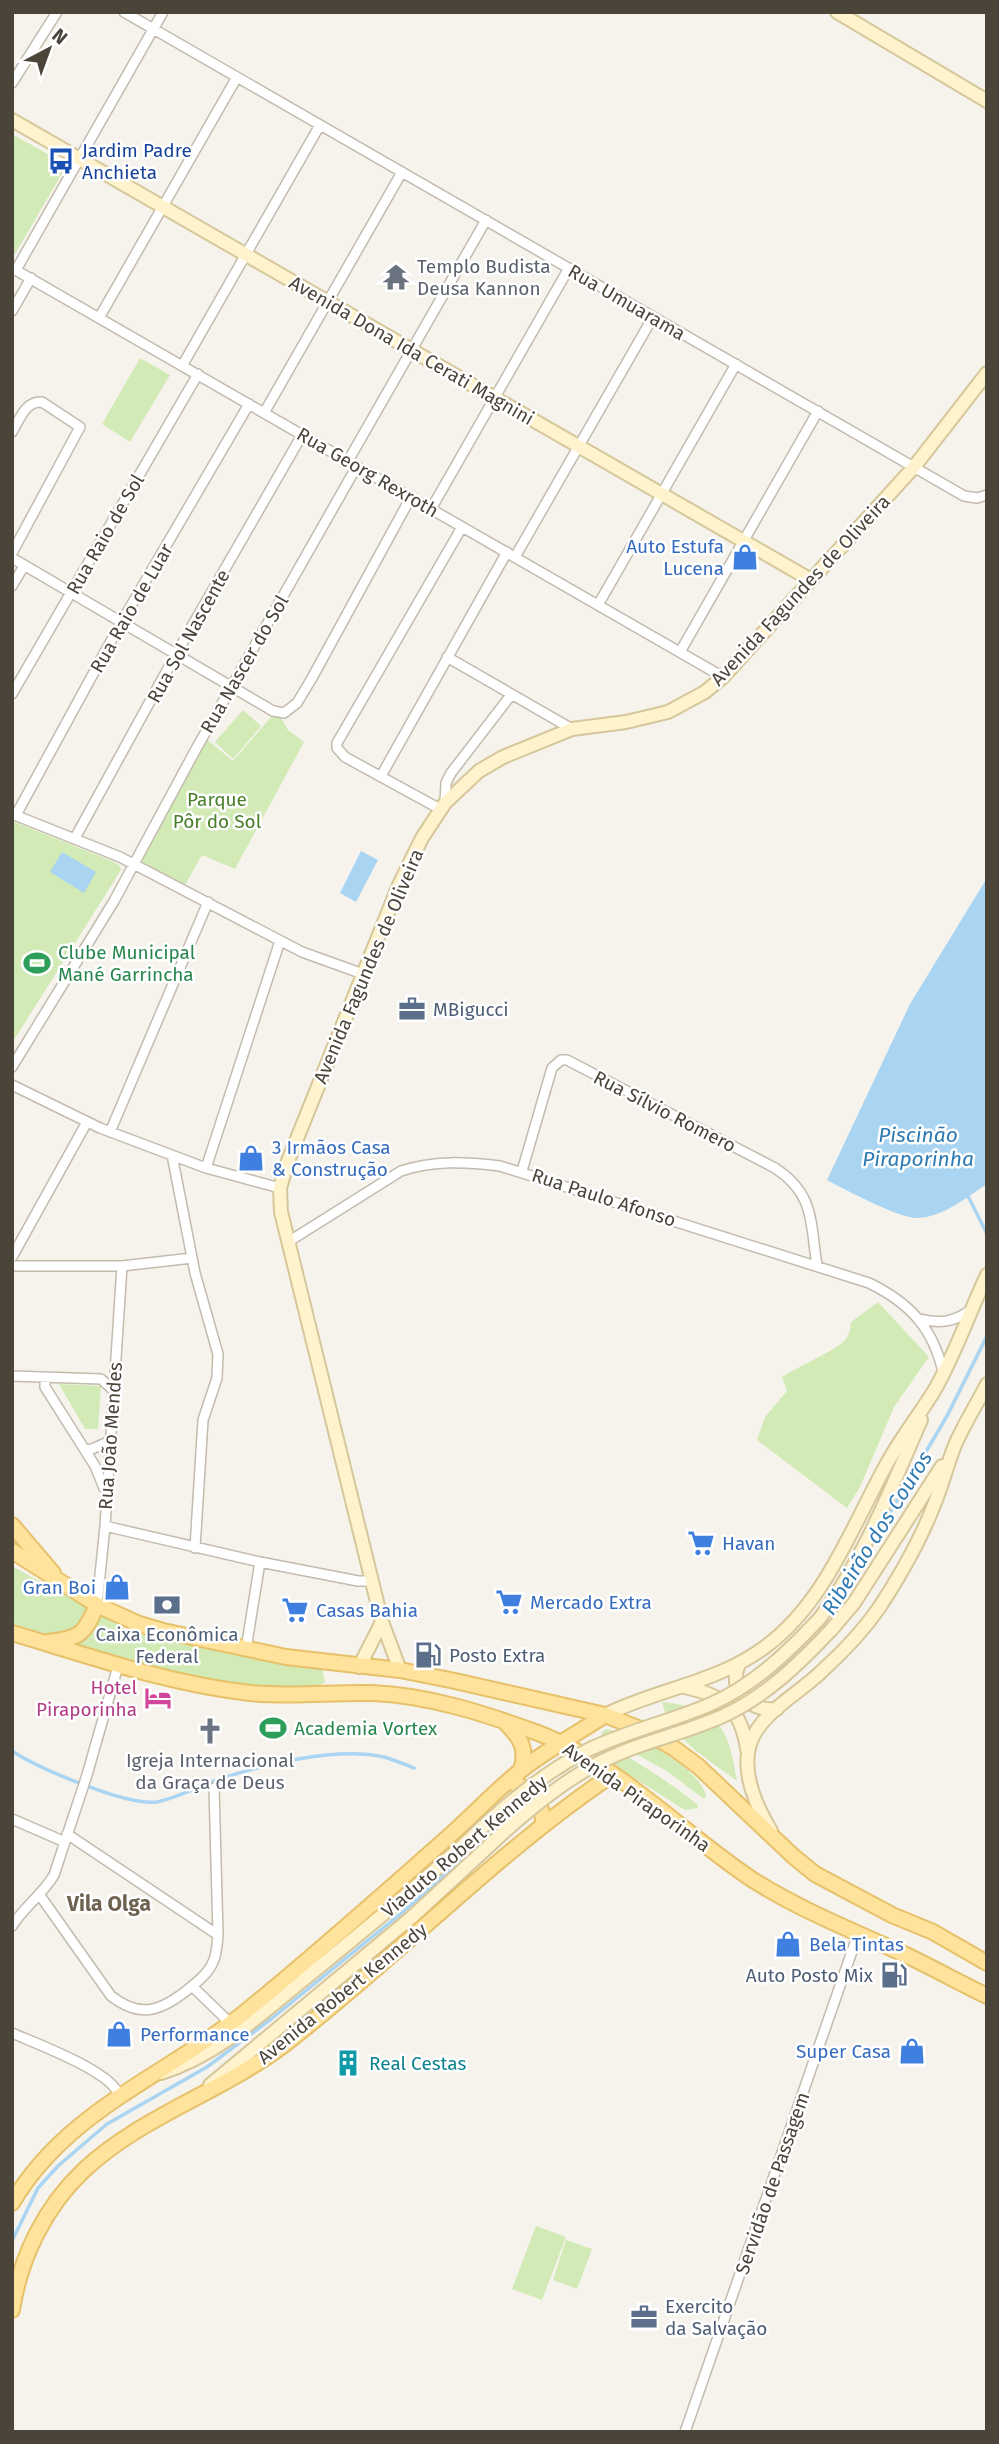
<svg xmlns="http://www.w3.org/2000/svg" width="999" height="2444" viewBox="0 0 999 2444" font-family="'Fira Sans',sans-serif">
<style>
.green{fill:#d2eab5}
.water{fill:#a9d4f2}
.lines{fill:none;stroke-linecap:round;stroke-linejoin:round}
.stream{stroke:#a9d4f2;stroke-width:3.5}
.street-casing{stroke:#c2bbae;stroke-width:12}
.secondary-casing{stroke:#d6c79b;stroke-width:16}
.primary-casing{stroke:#e6c16a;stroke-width:18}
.street{stroke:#fff;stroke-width:9}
.secondary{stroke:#fff3cd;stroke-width:12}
.primary{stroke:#ffe39c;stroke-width:14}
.secondary-bridge-casing{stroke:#d6c79b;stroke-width:16;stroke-linecap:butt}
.secondary-bridge{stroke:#fff3cd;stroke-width:12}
.labels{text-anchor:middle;stroke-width:5;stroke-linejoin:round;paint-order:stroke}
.transit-label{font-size:19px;fill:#164399;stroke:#fff;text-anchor:start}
.worship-label{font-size:19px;fill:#5b616d;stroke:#fff;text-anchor:start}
.street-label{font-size:19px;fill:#4b4439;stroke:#fff}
.shop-label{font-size:19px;fill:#366cbe;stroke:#fff;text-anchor:start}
.park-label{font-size:19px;fill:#4a7f2a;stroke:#fff}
.leisure-label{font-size:19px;fill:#27864d;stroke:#fff;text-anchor:start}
.service-label{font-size:19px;fill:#4e5e75;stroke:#fff;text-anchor:start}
.hotel-label{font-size:19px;fill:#b23c85;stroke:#fff;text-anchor:end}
.culture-label{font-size:19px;fill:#0d838f;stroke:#fff;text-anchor:start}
.water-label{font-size:21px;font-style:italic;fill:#2e7ab2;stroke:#fff}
.neighbourhood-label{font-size:21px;font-weight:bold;fill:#6e6250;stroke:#fff}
</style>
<rect width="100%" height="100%" fill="#f6f3ec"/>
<path class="green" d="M 12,134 L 67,165 L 15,254 L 12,252 Z
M 140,358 L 170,375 L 130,442 L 102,424 Z
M 243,710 L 261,726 L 233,759 L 215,742 Z
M 271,717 L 281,718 L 288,730 L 304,742 L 235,869 L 202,855 L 185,885 L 141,861 L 204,737 L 233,761 Z
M 12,821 L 114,862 L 120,866 L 121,870 L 12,1043 Z
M 878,1302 L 929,1357 L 894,1407 L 860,1487 L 847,1508 L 757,1440 L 765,1417 L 787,1391 L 782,1377 C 797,1367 839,1349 846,1339 C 850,1334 850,1328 851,1322 Z
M 59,1384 L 101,1386 L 98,1429 L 85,1429 Z
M 12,1566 L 131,1632 L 266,1661 L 322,1669 L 325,1682 L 311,1690 L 222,1684 L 137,1665 L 12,1623 Z
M 662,1702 C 719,1708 729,1728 737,1781 C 710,1760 670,1739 662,1702 Z
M 605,1729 C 634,1733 699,1766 706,1796 L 704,1799 L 668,1772 L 601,1734 Z
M 588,1740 C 615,1744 674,1786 697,1804 L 698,1808 L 685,1810 C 651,1789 618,1767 583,1747 Z
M 536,2226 L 566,2237 L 542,2300 L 512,2289 Z
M 566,2240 L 592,2249 L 577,2289 L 553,2280 Z"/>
<path class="water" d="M 361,851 L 378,860 L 356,902 L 340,893 Z
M 62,852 L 96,872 L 84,893 L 50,872 Z
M 987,878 L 987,1184 C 966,1197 944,1217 918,1218 C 900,1219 846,1190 827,1180 L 910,1004 Z"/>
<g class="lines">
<path class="stream" d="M 968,1196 L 987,1234
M 871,1545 L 947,1416 L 987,1336
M 762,1680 L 783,1665 L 811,1636
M 12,1751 C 38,1768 126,1806 157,1802 C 177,1798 197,1787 217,1780 C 261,1765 337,1746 384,1757 C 394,1760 404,1764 414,1768
M 12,2241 L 38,2188 L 58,2166 L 107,2124 L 207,2067 L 271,2019 L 404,1911 L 465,1856"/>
<g class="street-casing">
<path id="street" d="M 124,12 L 964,496 L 977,498 L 987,495
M 12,83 L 57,12
M 12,268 L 723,677
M 16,270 L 163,12
M 12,311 L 31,278
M 99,318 L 237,77
M 182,366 L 320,125
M 264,413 L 402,172
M 12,432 C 20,419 25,401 42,402 L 80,427 L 12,553
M 348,461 L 486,220
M 431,509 L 569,268
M 515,557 L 653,317
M 12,558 L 273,711 L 284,713 L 297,703 L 312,678 L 411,497
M 12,586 L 24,566
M 598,605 L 736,364
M 680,652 L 818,411
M 447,657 L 572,729
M 12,694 L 198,374
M 381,776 L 507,552
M 445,803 L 446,783 L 451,773 L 511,695
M 440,809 L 345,757 L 337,748 L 337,743 L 462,527
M 12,814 L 120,857 L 302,952 L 363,974
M 16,815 L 122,621 L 249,404
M 75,838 L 176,654 L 302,435
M 12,1067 L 114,901 L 196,749 L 357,466
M 12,1085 L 100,1128 L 206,1168 L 280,1188
M 110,1132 L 208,902
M 172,1155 L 195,1273 L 218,1354 L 217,1378 L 203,1420 L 195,1548
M 206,1168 L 280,941
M 522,1171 L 552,1068 L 561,1060 L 567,1060 L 775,1168 C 815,1194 810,1222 817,1265
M 288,1242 L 401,1171 C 434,1160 466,1162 500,1166 L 869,1283 C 910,1303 933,1328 943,1372
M 12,1257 L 87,1122
M 12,1266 L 122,1266 L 192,1258
M 920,1319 C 940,1324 954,1322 971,1310
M 12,1376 L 101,1379 L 113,1390
M 45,1377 L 45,1387 L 95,1466 L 104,1488
M 86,1450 L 92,1449 L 110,1441
M 105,1526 L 260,1562 L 358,1581 L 373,1581
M 97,1605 L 105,1526 L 122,1266
M 246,1649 L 260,1562
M 12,1819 L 65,1842
M 67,1834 L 218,1935
M 39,1894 L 111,1996 C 140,2018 159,2012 186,1991 C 196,1983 208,1974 213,1962 C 217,1954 217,1944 218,1935 L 214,1788
M 12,1926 C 24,1907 43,1894 54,1875 L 87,1775 L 118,1666
M 192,1986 L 230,2023
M 12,2033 C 37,2044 111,2071 119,2095
M 685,2432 L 858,1934"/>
</g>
<g class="secondary-casing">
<path id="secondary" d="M 837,12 L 987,101
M 12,120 L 811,580
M 820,1618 C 864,1559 891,1488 921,1420
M 831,1630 L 854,1603 L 942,1466
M 739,1664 C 727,1691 751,1712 777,1709
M 359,1667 L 382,1622
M 400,1670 L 382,1622 L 281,1212 L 280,1188 L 288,1161 L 399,885 L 422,838 L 445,803 L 479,771 L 503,757 L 572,729 L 626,722 L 668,712 L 705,692 L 723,677 L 914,467 L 987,373
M 684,1687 C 724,1695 741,1709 747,1749
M 605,1715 C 657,1689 717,1683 765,1647 C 824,1604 851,1529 885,1467 C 899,1440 918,1417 934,1391 C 955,1355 969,1313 987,1275
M 771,1831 C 756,1806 740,1771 751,1741 C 763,1711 800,1693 822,1671 C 843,1652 863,1631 879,1608 C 900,1576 920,1541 934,1505 C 942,1486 947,1465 955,1445 C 964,1424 977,1404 987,1384
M 161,2073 C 216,2056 259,2016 303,1980 C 360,1934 417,1887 471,1838
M 210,2085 L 412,1917 L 491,1844"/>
</g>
<g class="primary-casing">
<path id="primary" d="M 12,1525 L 53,1573
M 12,1551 L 97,1605 L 139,1624 L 163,1631 L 286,1657 L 400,1670 L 455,1681 L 605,1715 L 638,1728 L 675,1749 L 698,1766 L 793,1856 L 815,1874 L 892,1915 L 933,1932 L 987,1963
M 12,1633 C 90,1656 168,1684 250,1693 C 290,1697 332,1692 372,1693 C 428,1695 486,1714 538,1733 C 617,1763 683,1834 753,1880 C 802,1911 854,1931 906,1955 C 933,1968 960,1983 987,1996
M 48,1642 C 80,1638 84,1635 97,1605
M 506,1723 C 520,1738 528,1748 521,1770
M 508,1781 C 529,1787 544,1802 543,1825
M 12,2203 C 67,2110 164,2077 244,2013 C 313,1957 379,1898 446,1839 C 471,1817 494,1792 520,1771 C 546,1750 577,1734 605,1715
M 12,2310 C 20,2258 45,2207 83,2171 C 141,2116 222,2092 285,2044 C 394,1960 490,1859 603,1781 L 614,1776"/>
</g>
<use href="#street" class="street"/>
<use href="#secondary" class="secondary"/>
<use href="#primary" class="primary"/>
<g class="secondary-bridge-casing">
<path id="secondary-bridge" d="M 471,1838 C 506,1804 542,1774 586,1751 C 626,1731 670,1722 711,1704 C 754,1685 788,1652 820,1618
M 491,1844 C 522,1815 556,1786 593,1766 C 634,1743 681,1735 723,1716 C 766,1696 799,1664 831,1630"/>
</g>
<use href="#secondary-bridge" class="secondary-bridge"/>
</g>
<defs>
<g id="bus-bare" transform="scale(2.1)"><path d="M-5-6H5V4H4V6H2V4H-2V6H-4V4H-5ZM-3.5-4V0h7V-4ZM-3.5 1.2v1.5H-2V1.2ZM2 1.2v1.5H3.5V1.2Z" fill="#1a4fb4" stroke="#fff" stroke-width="2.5" paint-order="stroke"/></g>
<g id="temple-bare" transform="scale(2.1)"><path d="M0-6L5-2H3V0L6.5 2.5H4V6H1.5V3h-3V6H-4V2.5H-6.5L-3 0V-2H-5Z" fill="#6b7280" stroke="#fff" stroke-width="2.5" paint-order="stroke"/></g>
<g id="shop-bare" transform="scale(2.1)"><path d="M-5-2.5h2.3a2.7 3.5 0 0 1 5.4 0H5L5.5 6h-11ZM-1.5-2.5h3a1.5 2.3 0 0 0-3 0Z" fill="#3f7fe0" stroke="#fff" stroke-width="2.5" paint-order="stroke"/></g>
<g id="stadium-bare" transform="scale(2.1)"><path d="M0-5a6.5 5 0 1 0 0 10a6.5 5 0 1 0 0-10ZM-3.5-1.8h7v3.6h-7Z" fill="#2e9e5b" stroke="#fff" stroke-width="2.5" paint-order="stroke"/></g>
<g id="office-bare" transform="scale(2.1)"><path d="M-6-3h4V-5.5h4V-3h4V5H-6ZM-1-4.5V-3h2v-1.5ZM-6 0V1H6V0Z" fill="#5c6f8a" stroke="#fff" stroke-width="2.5" paint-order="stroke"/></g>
<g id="supermarket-bare" transform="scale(2.1)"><path d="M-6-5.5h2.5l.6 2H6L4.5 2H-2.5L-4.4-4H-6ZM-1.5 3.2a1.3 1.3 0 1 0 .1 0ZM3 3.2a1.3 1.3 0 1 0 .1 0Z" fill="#3f7fe0" stroke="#fff" stroke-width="2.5" paint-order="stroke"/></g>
<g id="bank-bare" transform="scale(2.1)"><path d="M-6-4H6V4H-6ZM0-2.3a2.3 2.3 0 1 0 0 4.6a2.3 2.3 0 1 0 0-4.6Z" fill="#5c6f8a" stroke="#fff" stroke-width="2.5" paint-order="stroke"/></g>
<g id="fuel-bare" transform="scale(2.1)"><path d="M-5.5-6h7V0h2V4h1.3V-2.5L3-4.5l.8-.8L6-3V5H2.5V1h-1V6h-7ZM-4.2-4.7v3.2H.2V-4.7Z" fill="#5c6f8a" stroke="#fff" stroke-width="2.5" paint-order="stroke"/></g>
<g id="hotel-bare" transform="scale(2.1)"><path d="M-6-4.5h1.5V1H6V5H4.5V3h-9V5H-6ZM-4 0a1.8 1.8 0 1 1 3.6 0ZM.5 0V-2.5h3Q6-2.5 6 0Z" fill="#d1479c" stroke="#fff" stroke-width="2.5" paint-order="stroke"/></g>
<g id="church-bare" transform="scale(2.1)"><path d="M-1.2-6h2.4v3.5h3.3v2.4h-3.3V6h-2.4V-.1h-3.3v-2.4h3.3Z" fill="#6b7280" stroke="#fff" stroke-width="2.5" paint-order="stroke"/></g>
<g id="building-bare" transform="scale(2.1)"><path d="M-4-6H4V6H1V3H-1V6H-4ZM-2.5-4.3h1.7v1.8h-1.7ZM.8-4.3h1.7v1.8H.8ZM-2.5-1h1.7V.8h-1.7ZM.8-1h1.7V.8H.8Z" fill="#0f9aa8" stroke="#fff" stroke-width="2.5" paint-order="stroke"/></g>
</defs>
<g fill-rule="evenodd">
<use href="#bus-bare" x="61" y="161"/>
<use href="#temple-bare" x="396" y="277"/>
<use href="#shop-bare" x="745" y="557"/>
<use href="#stadium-bare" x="37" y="963"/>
<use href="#office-bare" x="412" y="1009"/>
<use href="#shop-bare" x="251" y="1158"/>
<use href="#supermarket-bare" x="701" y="1543"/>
<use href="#shop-bare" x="117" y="1587"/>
<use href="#supermarket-bare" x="509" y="1602"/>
<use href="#bank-bare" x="167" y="1605"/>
<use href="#supermarket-bare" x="295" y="1610"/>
<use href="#fuel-bare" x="428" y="1655"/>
<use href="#hotel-bare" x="158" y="1698"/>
<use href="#stadium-bare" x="273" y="1728"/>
<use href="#church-bare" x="210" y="1731"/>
<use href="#shop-bare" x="788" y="1944"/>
<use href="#fuel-bare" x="894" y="1975"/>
<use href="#shop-bare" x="119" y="2034"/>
<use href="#shop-bare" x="912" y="2051"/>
<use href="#building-bare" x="348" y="2063"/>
<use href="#office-bare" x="644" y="2317"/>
</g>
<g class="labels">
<g class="transit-label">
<text x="82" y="157">Jardim Padre<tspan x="82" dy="22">Anchieta</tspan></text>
</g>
<g class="worship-label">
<text x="417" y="273">Templo Budista<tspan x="417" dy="22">Deusa Kannon</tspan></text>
<text x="210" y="1767" text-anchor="middle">Igreja Internacional<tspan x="210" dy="22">da Graça de Deus</tspan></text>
</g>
<g class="street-label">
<text transform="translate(627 302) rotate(30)" y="7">Rua Umuarama</text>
<text transform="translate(412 350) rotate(30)" y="7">Avenida Dona Ida Cerati Magnini</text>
<text transform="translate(368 472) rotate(30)" y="7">Rua Georg Rexroth</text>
<text transform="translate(105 534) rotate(-60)" y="7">Rua Raio de Sol</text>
<text transform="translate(800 590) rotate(-47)" y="7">Avenida Fagundes de Oliveira</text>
<text transform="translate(131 608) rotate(-60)" y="7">Rua Raio de Luar</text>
<text transform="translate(188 636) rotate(-61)" y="7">Rua Sol Nascente</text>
<text transform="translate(244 664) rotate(-60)" y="7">Rua Nascer do Sol</text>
<text transform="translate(368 966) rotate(-67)" y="7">Avenida Fagundes de Oliveira</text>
<text transform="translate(665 1111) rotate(27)" y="7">Rua Sílvio Romero</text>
<text transform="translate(604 1197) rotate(18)" y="7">Rua Paulo Afonso</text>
<text transform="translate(110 1436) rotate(-86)" y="7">Rua João Mendes</text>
<text transform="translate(637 1797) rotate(35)" y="7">Avenida Piraporinha</text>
<text transform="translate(464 1846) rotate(-40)" y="7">Viaduto Robert Kennedy</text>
<text transform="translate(342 1993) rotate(-39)" y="7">Avenida Robert Kennedy</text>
<text transform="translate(772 2183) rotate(-71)" y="7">Servidão de Passagem</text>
</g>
<g class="shop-label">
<text x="724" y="553" text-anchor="end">Auto Estufa<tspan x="724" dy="22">Lucena</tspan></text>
<text x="272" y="1154">3 Irmãos Casa<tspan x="272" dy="22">&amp; Construção</tspan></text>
<text x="722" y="1550">Havan</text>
<text x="96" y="1594" text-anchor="end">Gran Boi</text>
<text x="530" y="1609">Mercado Extra</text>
<text x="316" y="1617">Casas Bahia</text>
<text x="809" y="1951">Bela Tintas</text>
<text x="140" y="2041">Performance</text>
<text x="891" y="2058" text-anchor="end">Super Casa</text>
</g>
<g class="park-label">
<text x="217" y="806">Parque<tspan x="217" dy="22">Pôr do Sol</tspan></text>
</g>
<g class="leisure-label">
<text x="58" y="959">Clube Municipal<tspan x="58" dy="22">Mané Garrincha</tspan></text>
<text x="294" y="1735">Academia Vortex</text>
</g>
<g class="service-label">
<text x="433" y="1016">MBigucci</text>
<text x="167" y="1641" text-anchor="middle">Caixa Econômica<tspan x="167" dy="22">Federal</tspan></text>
<text x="449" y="1662">Posto Extra</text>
<text x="873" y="1982" text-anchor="end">Auto Posto Mix</text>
<text x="665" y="2313">Exercito<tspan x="665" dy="22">da Salvação</tspan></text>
</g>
<g class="hotel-label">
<text x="137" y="1694">Hotel<tspan x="137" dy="22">Piraporinha</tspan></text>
</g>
<g class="culture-label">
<text x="369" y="2070">Real Cestas</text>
</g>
<g class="water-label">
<text x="918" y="1142">Piscinão<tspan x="918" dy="24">Piraporinha</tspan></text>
<text transform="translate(877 1533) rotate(-58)" y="7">Ribeirão dos Couros</text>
</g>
<g class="neighbourhood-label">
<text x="109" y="1911">Vila Olga</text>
</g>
</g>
<rect width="999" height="2444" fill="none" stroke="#4b4439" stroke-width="28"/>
<g transform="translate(49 49) rotate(41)" stroke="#ffffff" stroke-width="5" paint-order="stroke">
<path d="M0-5L12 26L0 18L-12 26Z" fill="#4b4439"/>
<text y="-10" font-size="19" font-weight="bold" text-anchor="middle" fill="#4b4439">N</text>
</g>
</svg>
